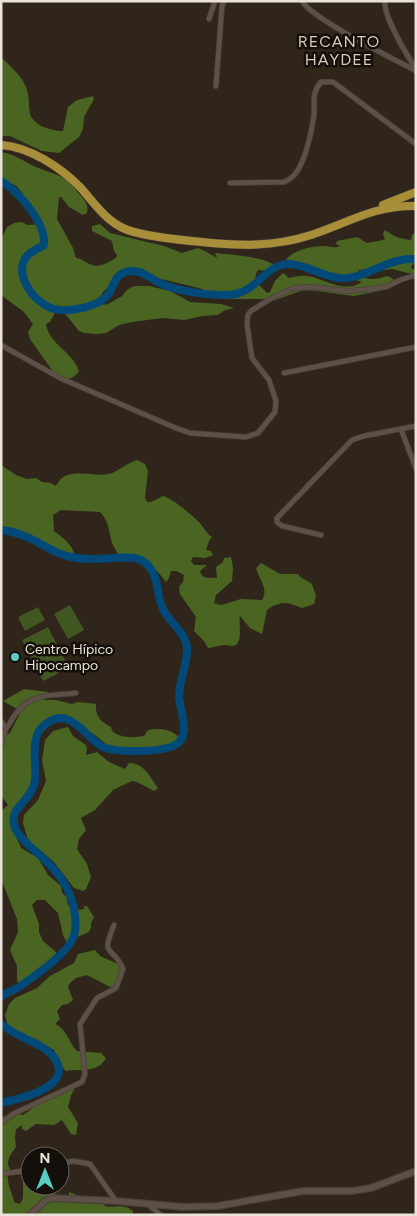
<svg xmlns="http://www.w3.org/2000/svg" width="417" height="1216" viewBox="0 0 417 1216" font-family="Figtree,sans-serif">
<style>
.green{fill:#415721}
.forest{fill:#4a6521}
.lines{fill:none;stroke-linecap:round;stroke-linejoin:round}
.river{stroke:#004978;stroke-width:8}
.minor-casing{stroke:#4a4139;stroke-width:6}
.tertiary-casing{stroke:#4a4139;stroke-width:8}
.primary-casing{stroke:#4a4139;stroke-width:9}
.minor{stroke:#5d5147;stroke-width:4.5}
.tertiary{stroke:#5d5147;stroke-width:5.5}
.primary{stroke:#a88e39;stroke-width:8}
.poi-dot{fill:#58cec0;stroke:#140f0b;stroke-width:2}
.labels{text-anchor:middle;stroke-width:5;stroke-linejoin:round;paint-order:stroke}
.poi-label{font-size:14px;fill:#eae3dc;stroke:#140f0b;text-anchor:start}
.quarter-label{font-size:16px;letter-spacing:1px;fill:#d8cabd;stroke:#140f0b}
</style>
<rect width="100%" height="100%" fill="#2f251b"/>
<path class="green" d="M 70,605 L 84,630 L 68,639 L 54,614 Z
M 38,607 L 45,620 L 25,631 L 18,617 Z
M 48,627 L 69,668 L 43,681 L 22,640 Z"/>
<path class="forest" d="M 1,57 C 9,65 22,76 26,87 C 30,96 28,105 30,114 C 34,126 52,131 63,131 L 68,107 L 77,100 L 93,96 L 94,99 L 84,117 L 83,129 L 79,137 L 59,153 L 42,151 L 10,136 L 1,136 Z
M 1,152 C 15,154 24,162 36,167 C 47,172 63,175 72,184 C 74,186 76,190 78,193 C 84,199 89,204 87,213 L 83,215 L 69,207 L 61,197 L 59,197 L 57,219 L 73,248 L 76,258 C 83,259 86,263 92,265 C 100,268 109,262 116,258 L 117,255 L 114,251 L 112,241 L 92,231 L 92,226 L 100,224 L 110,233 L 164,246 L 182,253 L 198,248 L 205,251 L 217,258 L 215,253 C 236,255 260,256 278,267 L 275,272 L 258,270 C 251,281 260,285 267,293 L 270,292 L 275,281 L 283,273 L 286,275 L 288,278 C 294,277 301,275 308,276 C 324,279 346,294 362,282 C 351,277 341,280 330,277 C 319,274 308,269 296,266 L 291,269 L 286,263 L 286,260 C 293,250 312,246 324,246 C 330,246 334,249 340,246 L 336,244 L 337,241 L 357,237 L 367,243 L 383,240 L 385,239 L 383,234 L 385,230 C 393,236 400,239 411,240 L 412,235 L 416,233 L 416,262 L 411,266 L 412,269 L 416,269 L 416,275 L 392,269 L 379,271 L 373,269 L 358,270 C 363,282 376,280 387,276 L 392,278 L 395,282 L 389,289 L 354,296 L 317,291 L 303,290 L 273,301 L 266,299 L 227,299 L 199,288 L 157,278 L 144,272 L 137,271 L 126,273 L 113,282 L 103,292 L 100,298 L 101,305 L 108,304 L 122,296 L 127,290 L 134,286 L 149,286 L 170,291 L 190,302 L 221,304 L 234,308 L 225,310 L 218,315 L 202,316 L 184,320 L 163,318 L 132,322 L 119,325 L 106,333 L 97,334 L 84,333 L 79,331 L 58,305 L 56,311 L 50,322 L 46,324 C 49,345 75,353 79,372 L 73,377 L 67,380 L 54,373 L 30,339 L 28,332 L 33,324 L 24,312 L 1,295 L 1,239 L 7,227 L 14,223 L 21,222 L 28,225 L 43,224 C 40,216 35,212 30,205 C 20,193 21,182 1,182 Z
M 137,460 L 145,464 L 148,471 L 145,498 L 147,502 L 151,502 L 163,496 C 173,499 191,514 199,522 C 204,527 206,533 212,537 L 209,541 L 206,550 L 211,551 L 213,555 L 205,558 L 193,557 L 191,561 L 194,565 L 207,565 L 200,571 C 202,580 209,577 217,578 L 216,567 L 223,562 L 224,558 L 231,557 L 233,568 L 232,581 L 216,595 L 214,603 L 221,605 L 241,599 L 262,600 C 269,588 259,580 256,568 L 261,563 L 280,574 L 299,574 L 299,576 L 312,584 L 316,596 L 314,604 L 302,608 C 287,602 281,600 267,610 L 262,634 L 250,628 L 240,616 C 238,624 244,644 233,646 C 230,646 227,645 224,645 C 219,645 213,648 208,648 L 204,641 L 194,631 L 196,617 L 180,594 L 179,587 L 183,582 L 184,575 L 177,571 L 171,571 L 169,578 L 166,582 C 155,565 139,559 120,558 C 118,553 114,548 112,543 C 109,532 109,521 100,512 L 61,510 L 53,515 L 54,531 C 63,538 75,546 75,559 C 47,554 31,531 1,530 L 1,465 L 16,475 L 27,479 L 36,478 L 42,482 L 51,483 L 55,486 C 58,484 59,480 62,478 C 73,469 97,477 109,474 C 119,471 127,463 137,460 Z
M 24,689 L 48,692 L 48,694 L 44,700 L 56,700 L 72,704 L 78,702 L 96,704 C 95,716 101,722 111,727 L 112,731 C 120,738 133,738 144,736 L 148,730 C 160,728 170,729 179,737 L 171,746 L 159,749 L 126,750 L 108,746 L 95,735 L 75,723 L 61,720 L 54,721 L 41,734 L 34,749 L 34,769 L 30,784 L 29,796 L 26,804 L 15,819 L 13,829 L 21,848 L 38,858 L 48,875 L 61,886 L 62,893 L 67,897 C 66,909 74,911 84,909 L 84,906 L 87,906 L 94,917 L 91,923 L 91,927 L 89,932 L 75,938 L 69,947 L 63,935 L 58,913 L 45,900 L 37,900 L 32,905 L 39,924 L 39,932 L 43,941 L 55,951 L 60,958 L 34,977 L 21,985 L 17,981 L 17,966 L 10,950 L 18,932 L 17,919 L 1,879 L 1,811 L 8,805 L 1,796 L 1,735 L 4,733 L 8,734 L 10,733 L 20,713 L 19,710 L 3,701 Z
M 68,727 L 73,736 L 86,745 L 87,748 L 86,755 L 97,752 L 109,762 L 125,769 L 129,763 C 144,763 150,777 158,788 L 154,791 L 137,782 L 132,781 L 113,790 L 95,810 L 81,818 L 86,830 L 79,839 L 77,849 L 87,864 L 91,877 L 86,889 L 83,891 L 74,888 L 54,862 L 28,840 L 23,823 L 24,815 L 38,800 L 46,781 L 42,760 L 45,740 L 53,731 Z
M 95,950 L 100,956 L 120,965 C 124,973 124,979 119,986 L 112,988 L 87,975 L 76,978 L 70,983 L 68,987 L 73,1000 L 68,1004 L 62,1005 L 57,1011 L 60,1019 L 55,1024 C 67,1029 69,1043 77,1051 L 101,1053 L 106,1058 C 97,1074 82,1068 66,1071 L 60,1064 L 54,1050 L 35,1039 L 14,1035 L 9,1030 L 5,1015 L 9,1004 L 15,998 L 37,988 L 50,976 L 74,963 L 78,954 Z
M 73,1087 L 74,1090 L 71,1095 L 68,1107 L 78,1123 L 76,1135 L 71,1134 L 62,1120 L 54,1125 L 36,1124 L 26,1131 L 22,1129 L 22,1125 L 16,1129 L 15,1138 L 16,1147 C 11,1154 5,1161 10,1169 C 4,1181 12,1190 14,1202 L 20,1204 L 23,1198 L 23,1173 L 30,1171 L 30,1186 L 50,1186 C 53,1195 60,1197 69,1196 L 69,1192 L 82,1197 L 97,1196 L 101,1198 L 109,1198 L 103,1203 L 105,1206 C 115,1208 124,1203 133,1211 L 133,1214 L 1,1215 L 1,1117 L 18,1114 L 23,1115 L 37,1105 Z"/>
<g class="lines">
<path class="river" d="M 1,181 C 19,192 46,223 44,245 C 39,248 32,251 28,255 C 10,273 37,309 60,310 C 74,311 95,307 106,297 C 116,287 112,273 131,271 C 143,270 151,280 162,284 C 180,292 217,297 236,294 C 255,290 264,270 281,265 C 298,260 320,276 339,278 C 361,280 380,264 401,260 C 405,259 411,259 416,259
M 1,530 C 8,531 15,532 22,535 C 37,540 51,552 67,556 C 82,560 98,559 113,558 C 119,558 127,557 134,558 C 142,559 149,565 153,573 C 159,584 157,597 163,609 C 169,622 185,632 187,647 C 188,664 179,680 179,697 C 180,712 193,738 173,746 C 161,752 115,753 103,747 C 85,738 71,706 47,723 C 41,727 37,732 36,739 C 32,755 38,770 34,785 C 29,802 10,808 14,824 C 16,835 27,843 34,850 C 55,868 73,888 75,916 C 76,924 76,933 72,940 C 66,954 32,978 19,987 C 13,991 6,992 1,997
M 1,1024 C 15,1036 30,1039 45,1049 C 52,1054 59,1061 59,1071 C 57,1091 18,1099 1,1103"/>
<g class="minor-casing">
<path id="minor" d="M 302,1 C 312,19 394,59 416,71
M 385,1 C 383,16 407,55 416,69
M 209,19 L 215,1
M 216,86 L 222,6 L 224,1
M 230,183 L 284,182 C 286,181 289,180 291,178 C 304,169 312,131 314,115 C 315,101 311,94 321,82 L 333,82 L 416,144
M 1,345 L 60,378 L 176,428 L 190,433 L 246,437 L 258,433 L 275,412 L 276,401 L 269,380 L 252,358 L 247,324 L 248,315 L 251,311 L 270,299 L 294,288 L 312,287 L 348,291 L 372,289 L 388,286 L 400,280 L 416,275
M 284,373 L 416,347
M 401,429 L 416,469
M 321,535 L 282,526 L 277,522 L 277,518 L 352,440 L 364,436 L 416,426
M 1,721 L 6,728 L 1,744
M 6,728 C 11,724 12,717 17,712 C 34,692 53,696 76,693
M 1,1123 L 13,1114 L 82,1082 L 85,1074 L 80,1024 L 97,998 L 116,988 L 123,969 C 112,943 100,960 114,925
M 60,1164 L 73,1161 L 90,1164 L 116,1201
M 1,1174 L 30,1170
M 147,1204 L 161,1215"/>
</g>
<g class="tertiary-casing">
<path id="tertiary" d="M 30,1215 L 45,1201 L 52,1198 L 116,1201 L 183,1207 L 218,1206 L 303,1191 L 352,1191 L 371,1188 L 416,1171"/>
</g>
<g class="primary-casing">
<path id="primary" d="M 1,145 C 30,147 60,167 80,187 C 96,205 109,226 134,232 C 157,238 179,240 202,242 C 239,246 274,247 311,235 C 348,223 374,205 416,206
M 383,205 L 416,192"/>
</g>
<use href="#minor" class="minor"/>
<use href="#tertiary" class="tertiary"/>
<use href="#primary" class="primary"/>
</g>
<circle class="poi-dot" cx="15" cy="657" r="5"/>
<g class="labels">
<g class="poi-label">
<text x="25" y="654">Centro Hípico<tspan x="25" dy="16">Hipocampo</tspan></text>
</g>
<g class="quarter-label">
<text x="339" y="47">RECANTO<tspan x="339" dy="18">HAYDEE</tspan></text>
</g>
</g>
<rect width="417" height="1216" fill="none" stroke="#eae3dc" stroke-width="5"/>
<g transform="translate(45 1171)"><circle r="24" fill="#140f0b" stroke="#6a645f"/>
<path d="M0-4L9 19L0 12L-9 19Z" fill="#58cec0"/>
<text y="-8" font-size="14" font-weight="bold" text-anchor="middle" fill="#eae3dc">N</text>
</g>
</svg>
